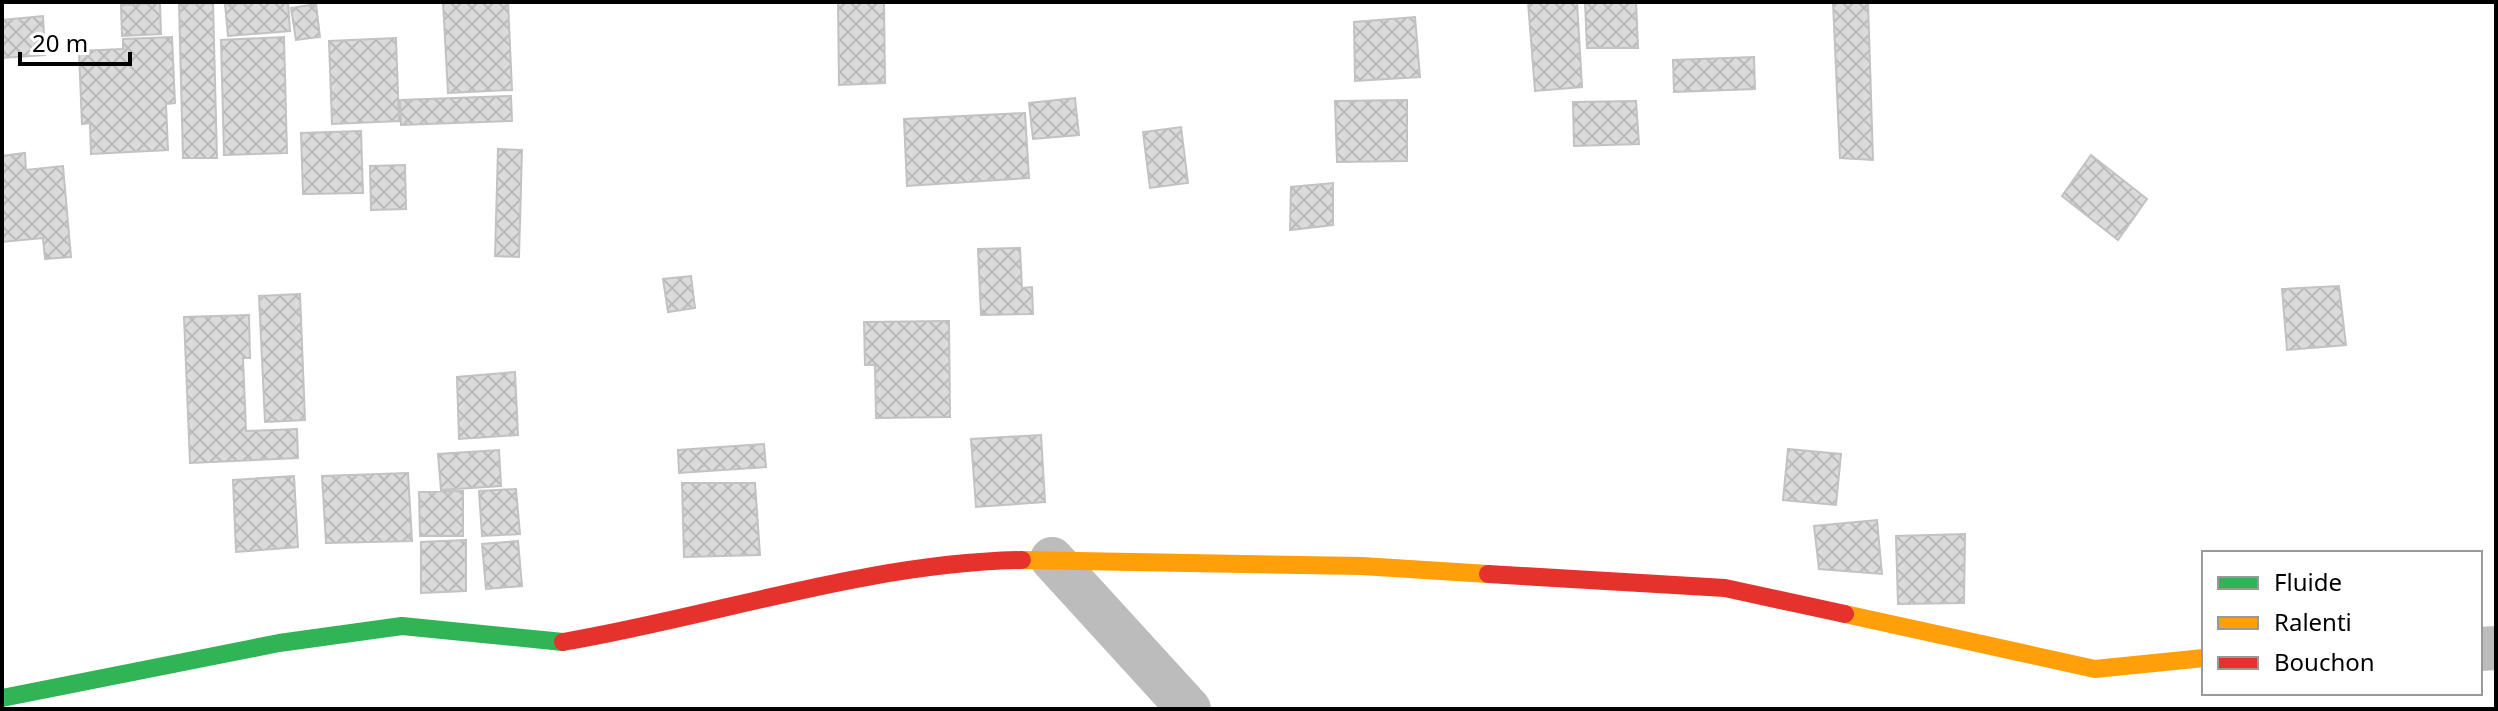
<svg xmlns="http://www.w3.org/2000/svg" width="2498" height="711" viewBox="0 0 2498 711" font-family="'Noto Sans',sans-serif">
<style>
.building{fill:url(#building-cross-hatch);stroke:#c2c2c2;stroke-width:2}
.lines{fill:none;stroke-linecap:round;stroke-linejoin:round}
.street{stroke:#bcbcbc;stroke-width:44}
.fast{stroke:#30b455;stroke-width:18}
.slow{stroke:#ff9f0a;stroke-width:18}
.jam{stroke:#e5322d;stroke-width:18}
</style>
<defs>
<pattern id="building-cross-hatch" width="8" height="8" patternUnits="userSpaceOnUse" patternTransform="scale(2)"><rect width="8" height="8" fill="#dbdbdb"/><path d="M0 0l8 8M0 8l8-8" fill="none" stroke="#bababa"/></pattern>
</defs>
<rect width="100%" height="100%" fill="#fff"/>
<path class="building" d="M 288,2 L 290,31 L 228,36 L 225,4 Z
M 443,2 L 508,2 L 512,90 L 448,93 Z
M 838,2 L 884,2 L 885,83 L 839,85 Z
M 1528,2 L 1577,2 L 1582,87 L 1535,91 Z
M 1585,2 L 1636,2 L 1638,48 L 1587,48 Z
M 1833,2 L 1868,2 L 1873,160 L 1840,158 Z
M 160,3 L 161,34 L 122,36 L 121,5 Z
M 213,3 L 217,158 L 183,158 L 179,4 Z
M 316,4 L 320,37 L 296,40 L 291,8 Z
M 43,16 L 45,55 L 2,58 L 2,20 Z
M 1415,17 L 1420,77 L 1355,81 L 1354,22 Z
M 172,37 L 175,103 L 166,104 L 168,150 L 91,154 L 90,123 L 82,124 L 79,51 L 123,49 L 123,39 Z
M 284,37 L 287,153 L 224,155 L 221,40 Z
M 396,38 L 399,121 L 332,124 L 329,41 Z
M 1754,57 L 1755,89 L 1674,92 L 1673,60 Z
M 511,96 L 512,121 L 401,125 L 400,100 Z
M 1075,98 L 1079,135 L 1033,139 L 1029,103 Z
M 1407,100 L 1407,161 L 1337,162 L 1335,101 Z
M 1636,101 L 1639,144 L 1574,146 L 1573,102 Z
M 1025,113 L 1029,178 L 907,186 L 904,119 Z
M 1181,127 L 1188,183 L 1150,188 L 1143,132 Z
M 361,131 L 363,193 L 303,194 L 301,133 Z
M 498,149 L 522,150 L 519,257 L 495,256 Z
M 25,153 L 26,170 L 63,166 L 71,257 L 45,259 L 43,238 L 2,242 L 2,156 Z
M 2091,155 L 2147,199 L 2118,240 L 2062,196 Z
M 405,165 L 406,209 L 371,210 L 370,166 Z
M 1333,183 L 1333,225 L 1290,230 L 1291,187 Z
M 1020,248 L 1022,288 L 1032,287 L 1033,314 L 981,315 L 978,249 Z
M 691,276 L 695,308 L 668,312 L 663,279 Z
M 2339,286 L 2346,345 L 2287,350 L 2282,289 Z
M 300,294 L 305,420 L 265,422 L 259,296 Z
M 249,315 L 250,358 L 243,358 L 246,431 L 297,429 L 298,458 L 190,463 L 184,317 Z
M 949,321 L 950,417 L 876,418 L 875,365 L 865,365 L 864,322 Z
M 515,372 L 518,435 L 459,439 L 457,377 Z
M 1041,435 L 1045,502 L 976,507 L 971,439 Z
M 764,444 L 766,467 L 679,473 L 678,450 Z
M 1788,449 L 1841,454 L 1836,505 L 1783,500 Z
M 499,450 L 501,486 L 441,490 L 438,454 Z
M 408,473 L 412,541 L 326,543 L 322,476 Z
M 294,476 L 298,547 L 236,552 L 233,480 Z
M 682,483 L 755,483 L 760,555 L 684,557 Z
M 516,489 L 520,534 L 482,536 L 479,491 Z
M 463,491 L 463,536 L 420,536 L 419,492 Z
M 1877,520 L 1882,574 L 1819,569 L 1814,526 Z
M 1965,534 L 1964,603 L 1898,604 L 1896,536 Z
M 466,540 L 466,591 L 421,593 L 421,542 Z
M 518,541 L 522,586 L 486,589 L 482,544 Z"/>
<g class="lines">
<path class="street" d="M 1052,559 L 1189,709
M 2480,649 L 2496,648"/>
<path class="fast" d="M 2,698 L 279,643 L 402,626 L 563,642"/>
<path class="slow" d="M 1022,560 L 1362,566 L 1488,574
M 1845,614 L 2095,669 L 2204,658"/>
<path class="jam" d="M 1488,574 L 1725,588 L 1845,614
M 563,642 C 716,616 866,563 1022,560"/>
</g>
<rect width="2498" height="711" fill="none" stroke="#000000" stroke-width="8"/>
<rect x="2202" y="551" width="280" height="144" fill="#ffffff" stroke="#999999" stroke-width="2"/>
<rect x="2218" y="577" width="40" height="12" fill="#30b455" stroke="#999999" stroke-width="2"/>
<text x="2274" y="591" font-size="24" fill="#000000">Fluide</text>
<rect x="2218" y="617" width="40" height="12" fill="#ff9f0a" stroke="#999999" stroke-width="2"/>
<text x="2274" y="631" font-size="24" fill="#000000">Ralenti</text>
<rect x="2218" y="657" width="40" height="12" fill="#e5322d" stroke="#999999" stroke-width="2"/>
<text x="2274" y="671" font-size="24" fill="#000000">Bouchon</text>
<path d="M20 52v12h110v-12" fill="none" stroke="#000000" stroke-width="4"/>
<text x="32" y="52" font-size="24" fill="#000000" stroke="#ffffff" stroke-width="6" paint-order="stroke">20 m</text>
</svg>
